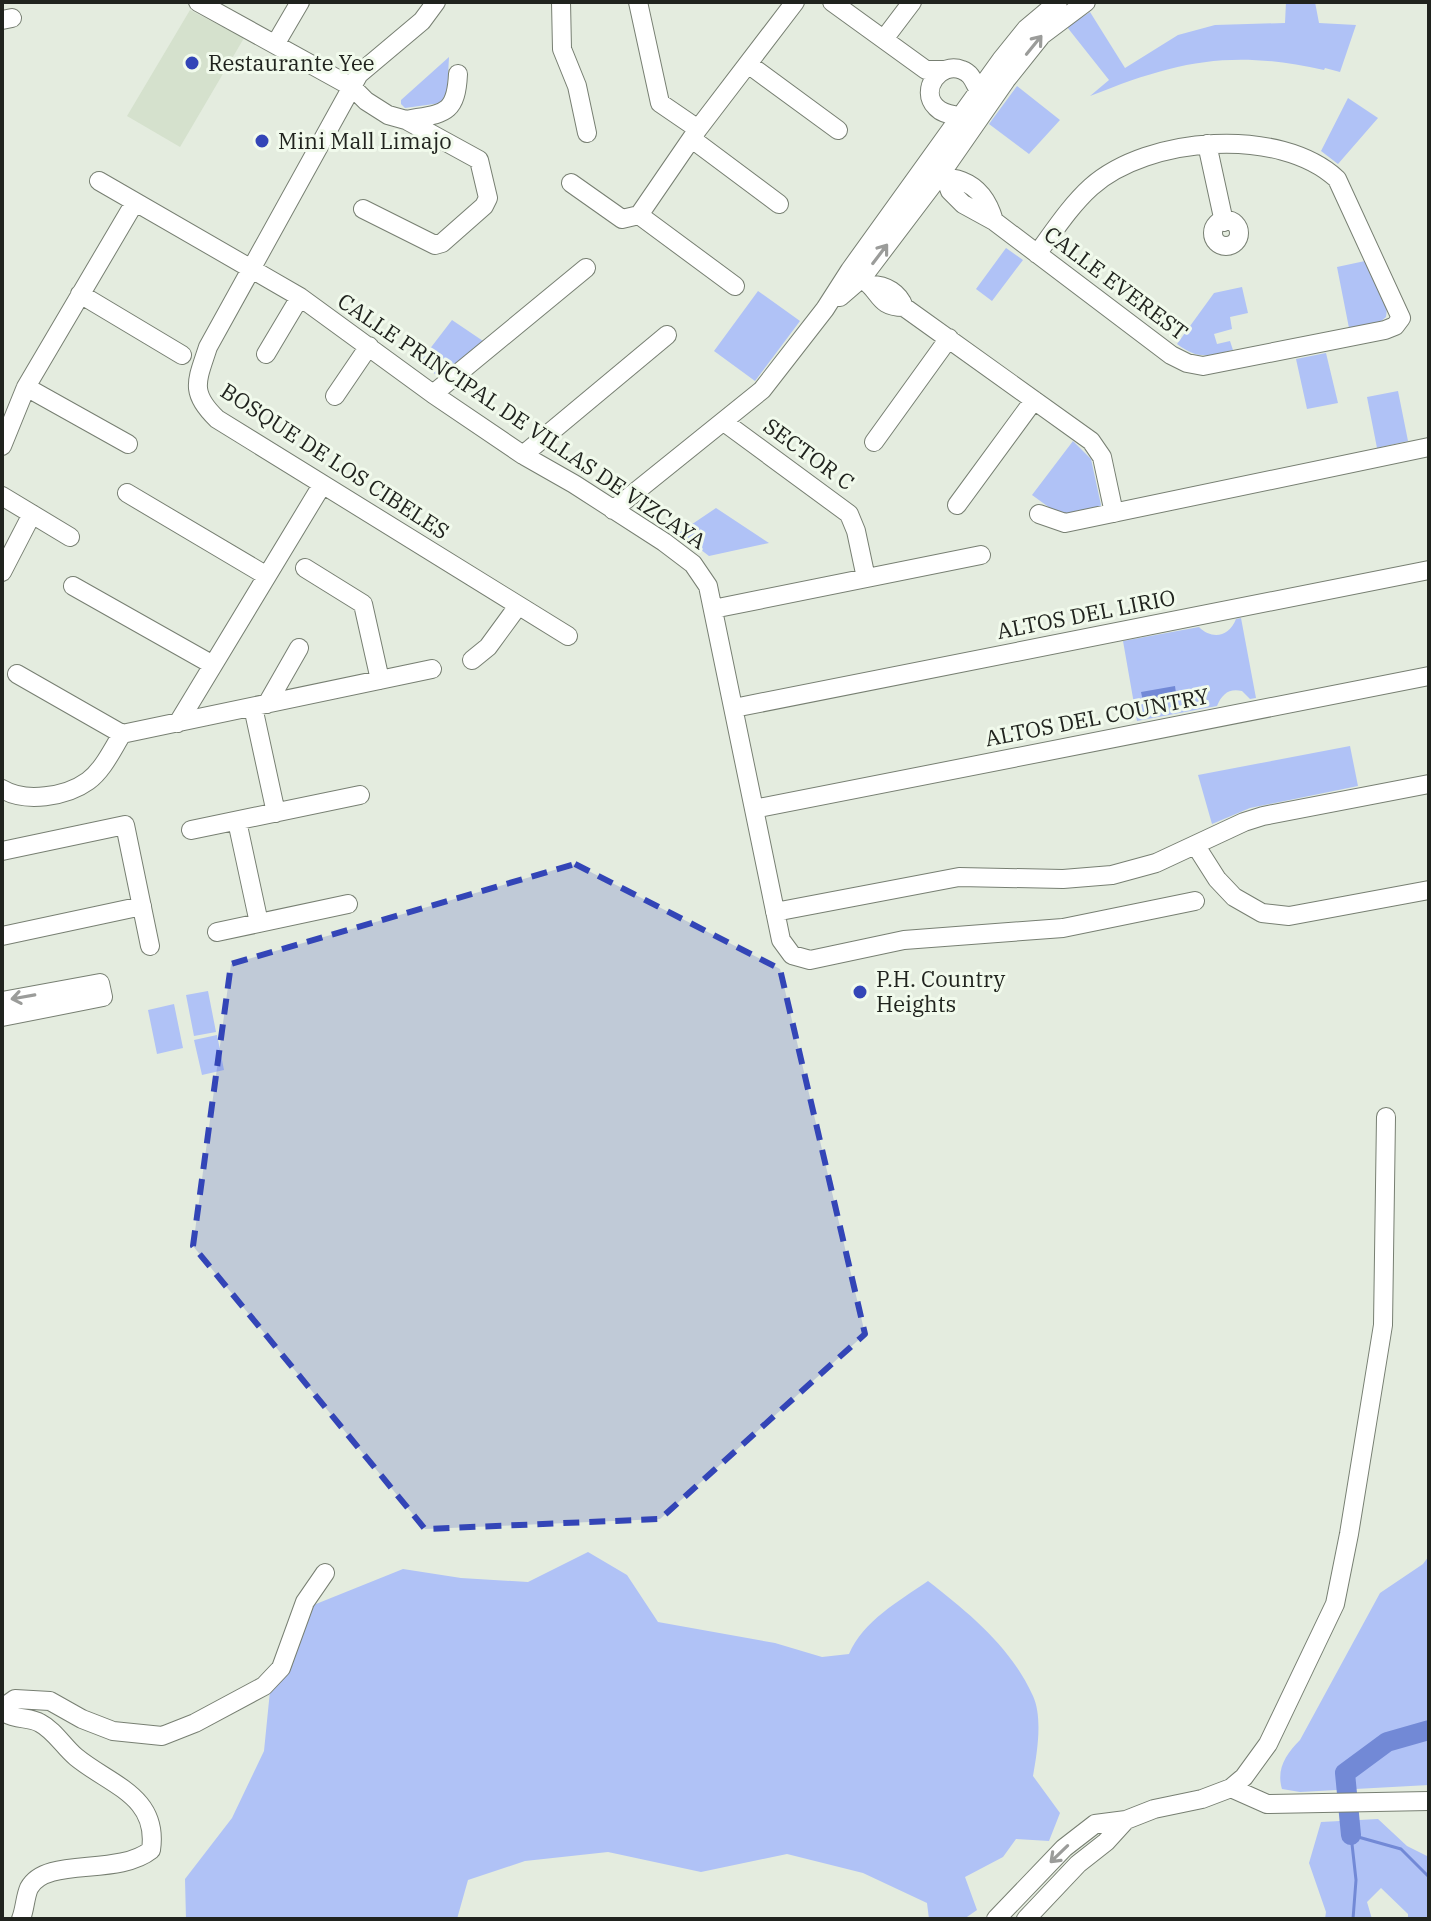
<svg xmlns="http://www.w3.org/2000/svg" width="1431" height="1921" viewBox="0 0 1431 1921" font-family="'IBM Plex Serif',serif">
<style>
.built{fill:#d5e1cd}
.green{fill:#b0c2f6}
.water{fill:#7289d6}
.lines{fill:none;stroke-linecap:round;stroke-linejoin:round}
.stream{stroke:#7289d6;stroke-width:3}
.river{stroke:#7289d6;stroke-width:20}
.minor-casing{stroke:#777f72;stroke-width:20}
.minor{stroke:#fff;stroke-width:18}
.oneway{stroke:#9b9c9a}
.marked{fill:#3345b7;fill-opacity:0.2;stroke:#3345b7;stroke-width:6;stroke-dasharray:16 10;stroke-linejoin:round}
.poi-dot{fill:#3345b7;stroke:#f1faec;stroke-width:3}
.labels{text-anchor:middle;stroke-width:6;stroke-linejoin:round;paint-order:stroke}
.poi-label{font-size:22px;fill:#20231e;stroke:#f1faec;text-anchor:start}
.street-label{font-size:22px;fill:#20231e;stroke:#f1faec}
</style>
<rect width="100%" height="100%" fill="#e4ecdf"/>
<path class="built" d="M 190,10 L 244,38 L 180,147 L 127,116 Z"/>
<path class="green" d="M 1286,2 L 1315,2 L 1319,23 L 1356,25 L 1340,72 L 1325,68 L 1324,70 C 1231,49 1177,61 1090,96 L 1109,80 L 1067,27 L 1090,12 L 1125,68 L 1178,35 L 1215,25 L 1285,23 Z
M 449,57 L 447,95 L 441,103 L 405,108 L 401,104 L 401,100 Z
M 1017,86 L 1060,120 L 1029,154 L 989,124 Z
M 1348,98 L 1378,118 L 1338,164 L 1321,151 Z
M 1006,248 L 1023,260 L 992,301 L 976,289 Z
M 1365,261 L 1387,308 L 1386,317 L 1380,322 L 1349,328 L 1337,267 Z
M 1242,287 L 1248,313 L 1230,317 L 1232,329 L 1214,334 L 1217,344 L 1230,341 L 1233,350 C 1207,356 1199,360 1177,344 L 1214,293 Z
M 758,291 L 800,321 L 755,381 L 714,351 Z
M 452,320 L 486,343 L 441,378 L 419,363 Z
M 1326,353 L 1338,403 L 1307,409 L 1296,359 Z
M 1398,391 L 1408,441 L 1377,448 L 1367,397 Z
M 1073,441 L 1091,459 L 1101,505 L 1098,510 L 1061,516 L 1032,495 Z
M 716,508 L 769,543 L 709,556 L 679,533 Z
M 1241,618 L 1256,698 L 1250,699 L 1242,691 C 1229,688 1222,694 1217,706 L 1137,721 L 1123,641 L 1199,627 C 1212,640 1229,637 1236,619 Z
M 1350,746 L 1358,786 L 1250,808 L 1212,824 L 1198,775 Z
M 208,991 L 216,1032 L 194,1036 L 186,995 Z
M 174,1004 L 183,1048 L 157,1054 L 148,1010 Z
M 217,1035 L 224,1070 L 202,1075 L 194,1040 Z
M 588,1552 L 627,1575 L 658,1622 L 775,1643 L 822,1657 L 849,1654 C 863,1621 899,1601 928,1581 C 969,1613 1011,1647 1033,1696 C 1043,1718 1037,1753 1033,1776 L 1060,1813 L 1049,1841 L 1016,1839 L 1003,1857 L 965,1877 L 977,1910 L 964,1919 L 929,1919 L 927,1903 L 863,1873 L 787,1854 L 701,1872 L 608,1852 L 525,1861 L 468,1880 L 457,1919 L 186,1919 L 185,1879 L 232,1818 L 264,1751 L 270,1691 L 311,1606 L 403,1569 L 461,1578 L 528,1582 Z
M 1429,1556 L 1429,1785 L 1300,1792 L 1282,1789 C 1276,1769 1286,1754 1300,1740 L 1380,1593 L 1423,1564 Z
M 1378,1819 L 1407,1846 L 1429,1857 L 1429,1919 L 1408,1919 L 1408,1914 L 1381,1888 L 1367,1902 L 1372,1919 L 1325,1919 L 1326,1912 L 1309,1863 L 1321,1822 Z"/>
<path class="water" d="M 1175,686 L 1177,700 L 1164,702 L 1160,707 L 1157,704 L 1144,706 L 1141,692 Z"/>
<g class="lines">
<path class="stream" d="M 1353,1919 L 1356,1880 L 1351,1835 L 1401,1849 L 1429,1877"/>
<path class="river" d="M 1351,1835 L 1345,1773 L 1387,1742 L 1429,1730"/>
<g class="minor-casing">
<path id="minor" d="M 198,2 L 352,87 L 366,101 L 388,115 L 406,120 L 479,160 L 488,198 L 484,206 L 442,243 L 435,245 L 363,209
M 436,2 L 422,21 L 359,74 L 208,347 C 197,381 189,392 217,419 L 568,636
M 561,2 L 562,49 L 577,86 L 587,133
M 638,2 L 660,103 L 698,129
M 832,2 L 926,70 L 943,70
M 2,20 L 12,18
M 884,39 L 912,2
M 276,43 L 300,2
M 748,64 L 838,130
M 406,120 C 443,113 456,116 458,74
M 970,121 C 959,113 945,117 936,107 C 919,90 940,61 962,70 C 976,75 974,90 985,97
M 692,139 L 779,204
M 1207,144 L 1224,222
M 937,173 C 946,180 952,177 962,181 C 980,188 989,203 994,221
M 946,180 L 950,191 L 963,204 L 994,221 L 1171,355 L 1187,363 L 1203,366 L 1385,330 L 1395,326 L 1401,318 L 1337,179 C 1280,126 1148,136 1091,187 C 1070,206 1054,231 1037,254
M 99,181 L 300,297 L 433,394 L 523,455 L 574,484 L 664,542 L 693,564 L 708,586 L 781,940 L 792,955 L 810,960 L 904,940 L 1063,928 L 1195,901
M 571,183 L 622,219 L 639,215 L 698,129 L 795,2
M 639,215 L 735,286
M1213 233a13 13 0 1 1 26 0a13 13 0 1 1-26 0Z
M 865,281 C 881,293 878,307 904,307
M 871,285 C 886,285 899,293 904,307 L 1091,441 L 1102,457 L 1114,513
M 80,294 L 182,355
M 840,297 L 862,278 L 940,175 L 1006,80 L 1042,35 L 1086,2
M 266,354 L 300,297
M 26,387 L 128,444
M 433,394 L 586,268
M 335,396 L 369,346
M 724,422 L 849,514 L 856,531 L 866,578
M 874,442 L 949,338
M 2,446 L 26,387 L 135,202
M 523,455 L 667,335
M 127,493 L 267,576
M 2,496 L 70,537
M 957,505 L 1034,400
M 613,510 L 762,390 L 825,309 L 850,270 L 1001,60 L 1026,29 L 1058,2
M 1039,514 L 1065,523 L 1429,447
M 305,568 L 363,604 L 380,680
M 2,572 L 32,514
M 73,586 L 213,665
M 713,609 L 981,555
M 472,660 L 488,647 L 518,606
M 17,674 L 122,734 L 432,669
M 267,704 L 299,648
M 253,707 L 276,813
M 734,708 L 1429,570
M 178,723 L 322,485
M 2,789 C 25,803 66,797 88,781 C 103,770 112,750 122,734
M 754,809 L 1429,676
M 237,821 L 259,923
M 191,830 L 360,795
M 1196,846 L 1217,879 L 1234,897 L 1262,913 L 1289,916 L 1429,890
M 2,851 L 125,825 L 150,946
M 775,912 L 959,877 L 1063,879 L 1112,875 L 1156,863 L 1244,822 L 1263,816 L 1429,784
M 217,932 L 348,904
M 2,936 L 142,906
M 2,1001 L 100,983 L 103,997 L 2,1017
M 1231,1788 L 1267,1804 L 1429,1801
M 21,1919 C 25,1909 25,1897 29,1888 C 46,1856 117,1877 151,1850 C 159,1796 110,1785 76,1757 C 64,1747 54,1730 40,1723 C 30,1717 17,1720 5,1713 L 8,1704 L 15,1699 L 50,1701 L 82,1719 L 113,1731 L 162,1736 L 195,1723 L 264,1686 L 281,1668 L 305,1602 L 325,1573
M 996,1919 L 1064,1848 L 1095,1824 L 1126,1820 L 1154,1809 L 1202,1799 L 1231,1788 L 1244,1777 L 1268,1744 L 1335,1604 L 1349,1534 L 1383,1325 L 1386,1117
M 1026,1919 L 1078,1864 L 1106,1842 L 1126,1820"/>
</g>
<use href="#minor" class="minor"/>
</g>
<defs><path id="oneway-shaft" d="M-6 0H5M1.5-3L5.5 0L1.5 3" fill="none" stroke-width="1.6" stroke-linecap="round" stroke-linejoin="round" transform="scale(2)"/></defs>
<g class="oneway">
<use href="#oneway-shaft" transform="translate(1034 45) rotate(-51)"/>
<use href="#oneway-shaft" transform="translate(880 254) rotate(-53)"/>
<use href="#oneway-shaft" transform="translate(23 997) rotate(170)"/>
<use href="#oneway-shaft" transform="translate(1059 1854) rotate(136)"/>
</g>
<path class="marked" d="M 575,864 L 780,969 L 865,1334 L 660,1519 L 425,1529 L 193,1246 L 231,964 Z"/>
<g class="poi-dot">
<circle cx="192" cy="63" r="8"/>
<circle cx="262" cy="141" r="8"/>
<circle cx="860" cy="992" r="8"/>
</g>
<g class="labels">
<g class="poi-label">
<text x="208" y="71">Restaurante Yee</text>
<text x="278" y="149">Mini Mall Limajo</text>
<text x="876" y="987">P.H. Country<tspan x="876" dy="25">Heights</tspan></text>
</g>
<g class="street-label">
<text transform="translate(1116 283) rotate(37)" y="8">CALLE EVEREST</text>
<text transform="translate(522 421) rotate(34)" y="8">CALLE PRINCIPAL DE VILLAS DE VIZCAYA</text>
<text transform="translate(809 454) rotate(36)" y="8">SECTOR C</text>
<text transform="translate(335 461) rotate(33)" y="8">BOSQUE DE LOS CIBELES</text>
<text transform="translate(1086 614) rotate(-11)" y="8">ALTOS DEL LIRIO</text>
<text transform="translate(1097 717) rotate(-11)" y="8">ALTOS DEL COUNTRY</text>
</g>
</g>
<rect width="1431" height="1921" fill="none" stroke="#20231e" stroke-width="8"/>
</svg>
